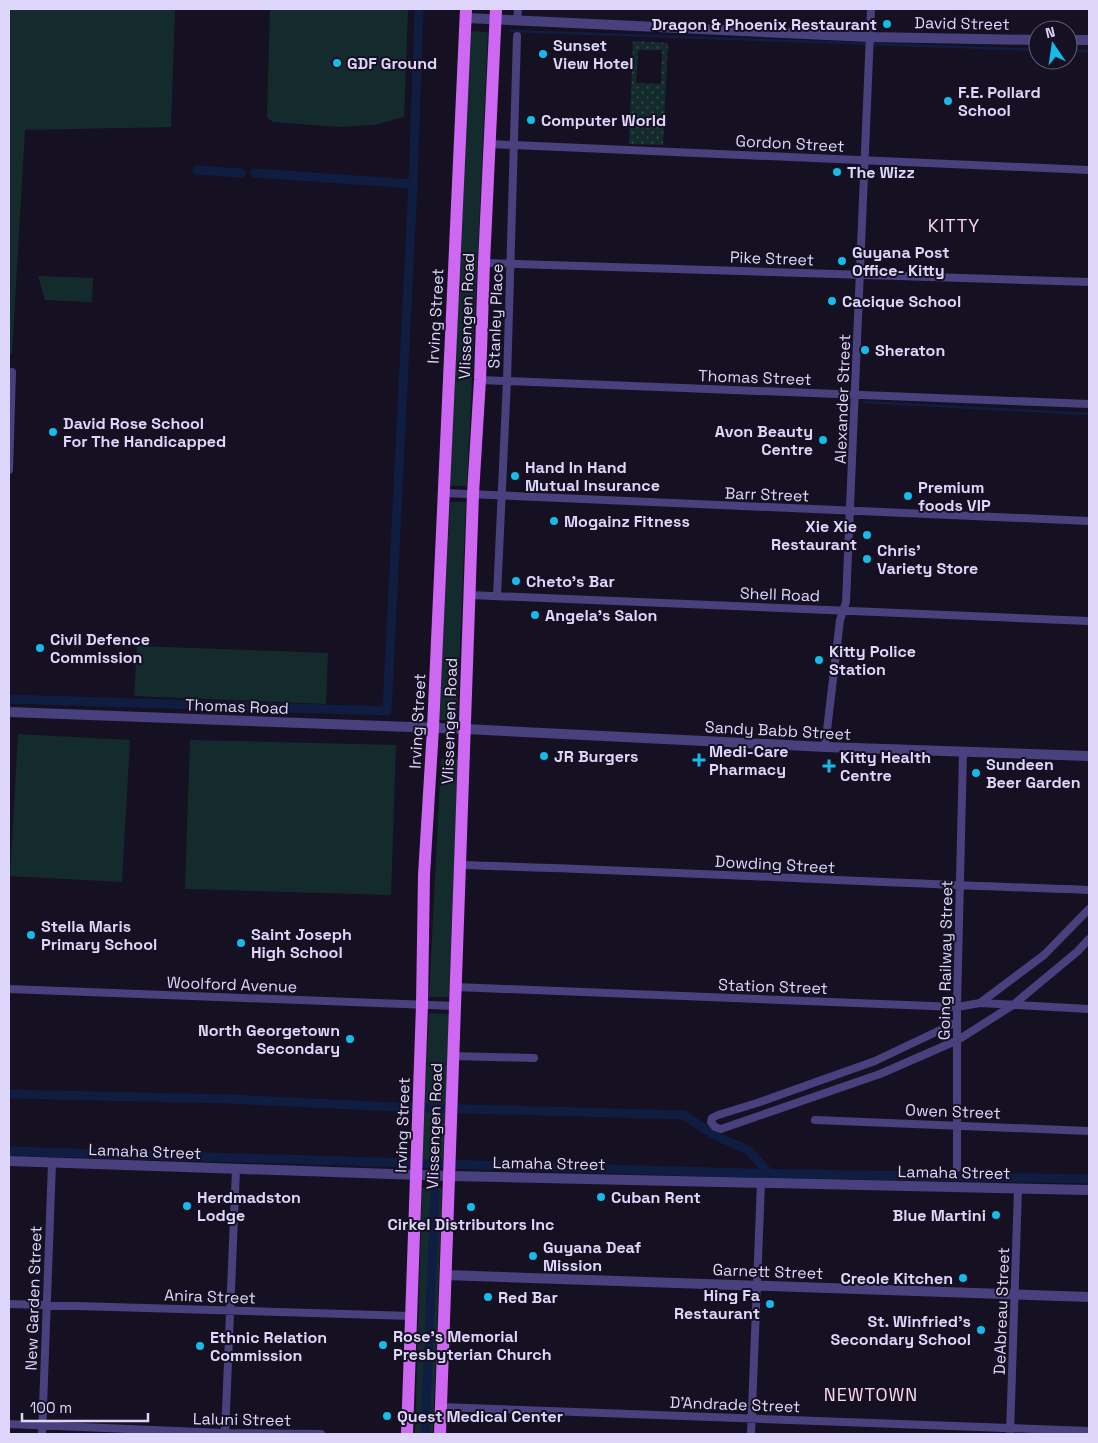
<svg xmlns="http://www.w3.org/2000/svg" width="1098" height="1443" viewBox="0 0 1098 1443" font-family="'Space Grotesk',sans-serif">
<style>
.grass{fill:#142b2d}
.park{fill:url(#park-dots);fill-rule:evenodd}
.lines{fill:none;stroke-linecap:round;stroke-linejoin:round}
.stream{stroke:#101d42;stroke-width:2.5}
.canal{stroke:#101d42;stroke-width:9}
.minor{stroke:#49407e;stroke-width:8}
.tertiary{stroke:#49407e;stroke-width:10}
.primary{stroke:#ce67f1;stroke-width:12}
.poi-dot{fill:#15bbe9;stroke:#161023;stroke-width:2}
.labels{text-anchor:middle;stroke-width:4;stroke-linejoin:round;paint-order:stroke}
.street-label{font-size:16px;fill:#dfd6fb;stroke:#161023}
.poi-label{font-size:16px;font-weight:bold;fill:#dfd6fb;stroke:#161023;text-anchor:start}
.neighbourhood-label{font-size:18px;letter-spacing:1px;fill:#fcd8ea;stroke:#161023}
</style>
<defs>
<pattern id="park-dots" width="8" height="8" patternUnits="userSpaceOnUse" patternTransform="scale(1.25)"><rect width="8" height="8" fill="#142b2d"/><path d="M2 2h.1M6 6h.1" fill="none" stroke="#36494c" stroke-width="1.8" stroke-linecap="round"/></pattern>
</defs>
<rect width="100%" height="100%" fill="#161023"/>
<path class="grass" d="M 9,9 L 175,9 L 171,127 L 25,130 L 12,354 L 9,354 Z
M 270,9 L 408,9 L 404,117 L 374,125 L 339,127 L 273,122 L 267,117 Z
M 470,31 L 488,32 L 467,486 L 450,486 Z
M 38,276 L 93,278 L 92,302 L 45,300 Z
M 450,502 L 466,502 L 457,720 L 439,720 Z
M 137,646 L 328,653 L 326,704 L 134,696 Z
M 18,734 L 130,740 L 122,882 L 10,876 Z
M 190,740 L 396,745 L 391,895 L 185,889 Z
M 441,759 L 458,759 L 449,997 L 429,997 Z
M 429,1013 L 449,1014 L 443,1167 L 422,1165 Z
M 422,1188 L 442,1188 L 433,1434 L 415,1434 Z"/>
<path class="park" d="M 633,41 L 668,43 L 663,145 L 629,144 ZM 638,50 L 662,50 L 661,84 L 636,83 Z"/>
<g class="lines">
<path class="stream" d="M 511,31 L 1038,50
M 1068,51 L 1089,51
M 864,402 L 1089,414"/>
<path class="canal" d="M 197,170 L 241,173
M 413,184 L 419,9
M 9,699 L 387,711 L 413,184 L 255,173
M 9,1094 L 230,1099 L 396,1107 L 684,1115 L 714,1135 L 748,1150 L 769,1173
M 9,1151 L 745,1173 L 1089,1179
M 425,1434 L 435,1192"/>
<path class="minor" d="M 517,21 L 518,9
M 489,144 L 1089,170
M 484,263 L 1089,282
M 480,380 L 1089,404
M 9,470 L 12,372
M 444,493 L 1089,521
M 470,595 L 1089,621
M 497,596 L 507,380 L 517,36
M 825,747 L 840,620 L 846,602 L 871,9
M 460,865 C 670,871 880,883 1089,890
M 456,987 L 957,1007 L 980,1003 L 1089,1009
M 9,989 L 455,1006
M 980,1003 L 1044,955 L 1089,909
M 957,1022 L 875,1061 L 757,1103 L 718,1115 L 712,1118 L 711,1122 L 715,1127 L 721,1129 L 880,1074 L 958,1040 L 1013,1005 L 1078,951 L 1089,939
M 453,1056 L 534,1058
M 815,1120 L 1089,1131
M 957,1168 L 957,1007 L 963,752
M 9,1304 L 411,1316
M 440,1407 L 1089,1431
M 9,1424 L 225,1433 L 321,1434
M 42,1434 L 52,1163
M 225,1434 L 236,1169
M 751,1434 L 761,1183
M 1010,1434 L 1018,1189"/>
<path class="tertiary" d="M 466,18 L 870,37 L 1038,40
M 1068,40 L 1089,40
M 9,712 L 465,729 L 825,747 L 1089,756
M 9,1161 L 449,1176 L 1089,1190
M 445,1275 L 1089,1297"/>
<path class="primary" d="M 407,1434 L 422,1005 L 424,875 L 433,728 L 466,9
M 440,1434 L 473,494 L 480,380 L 484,263 L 496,9"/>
</g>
<g class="poi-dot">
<circle cx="887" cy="24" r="5"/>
<circle cx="543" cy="54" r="5"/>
<circle cx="337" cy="63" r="5"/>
<circle cx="948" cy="101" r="5"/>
<circle cx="531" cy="120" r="5"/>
<circle cx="837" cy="172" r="5"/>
<circle cx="842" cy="261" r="5"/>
<circle cx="832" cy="301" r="5"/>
<circle cx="865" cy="350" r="5"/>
<circle cx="53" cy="432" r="5"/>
<circle cx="823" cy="440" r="5"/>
<circle cx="515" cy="476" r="5"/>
<circle cx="908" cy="496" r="5"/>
<circle cx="554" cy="521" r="5"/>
<circle cx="867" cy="535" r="5"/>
<circle cx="867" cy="559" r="5"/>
<circle cx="516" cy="581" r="5"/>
<circle cx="535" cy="615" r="5"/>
<circle cx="40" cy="648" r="5"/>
<circle cx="819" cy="660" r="5"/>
<circle cx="544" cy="756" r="5"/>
<path d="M696.5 752.5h5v5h5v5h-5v5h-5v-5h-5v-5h5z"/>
<path d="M826.5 758.5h5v5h5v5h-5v5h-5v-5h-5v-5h5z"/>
<circle cx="976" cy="773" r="5"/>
<circle cx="31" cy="935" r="5"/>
<circle cx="241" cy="943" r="5"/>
<circle cx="350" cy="1039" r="5"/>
<circle cx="601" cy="1197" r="5"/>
<circle cx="187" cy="1206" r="5"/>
<circle cx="471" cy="1207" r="5"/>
<circle cx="996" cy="1215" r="5"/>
<circle cx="533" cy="1256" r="5"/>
<circle cx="963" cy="1278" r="5"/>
<circle cx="488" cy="1297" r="5"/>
<circle cx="770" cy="1304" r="5"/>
<circle cx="981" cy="1330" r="5"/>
<circle cx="383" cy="1345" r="5"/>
<circle cx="200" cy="1346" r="5"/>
<circle cx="387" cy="1416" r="5"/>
</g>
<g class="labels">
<g class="street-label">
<text transform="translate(962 23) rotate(1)" y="6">David Street</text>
<text transform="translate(790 143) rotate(3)" y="6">Gordon Street</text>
<text transform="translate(772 258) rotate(2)" y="6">Pike Street</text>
<text transform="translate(435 316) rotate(-87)" y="6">Irving Street</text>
<text transform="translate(466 316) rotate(-88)" y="6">Vlissengen Road</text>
<text transform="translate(495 316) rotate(-88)" y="6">Stanley Place</text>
<text transform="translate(755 377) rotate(2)" y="6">Thomas Street</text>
<text transform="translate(842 399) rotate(-88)" y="6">Alexander Street</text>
<text transform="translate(767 494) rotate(2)" y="6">Barr Street</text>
<text transform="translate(780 594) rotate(2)" y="6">Shell Road</text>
<text transform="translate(237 706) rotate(2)" y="6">Thomas Road</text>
<text transform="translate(417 721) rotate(-87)" y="6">Irving Street</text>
<text transform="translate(449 721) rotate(-88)" y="6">Vlissengen Road</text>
<text transform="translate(778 730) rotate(3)" y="6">Sandy Babb Street</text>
<text transform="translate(775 864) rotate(3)" y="6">Dowding Street</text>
<text transform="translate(945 960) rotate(-89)" y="6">Going Railway Street</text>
<text transform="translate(232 984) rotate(2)" y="6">Woolford Avenue</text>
<text transform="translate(773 986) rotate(2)" y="6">Station Street</text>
<text transform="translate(953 1111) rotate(2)" y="6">Owen Street</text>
<text transform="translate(402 1125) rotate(-88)" y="6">Irving Street</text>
<text transform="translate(434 1126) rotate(-88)" y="6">Vlissengen Road</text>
<text transform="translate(145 1151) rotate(2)" y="6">Lamaha Street</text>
<text transform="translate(549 1163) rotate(1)" y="6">Lamaha Street</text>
<text transform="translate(954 1172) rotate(1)" y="6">Lamaha Street</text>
<text transform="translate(768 1271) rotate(2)" y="6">Garnett Street</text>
<text transform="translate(210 1296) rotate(2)" y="6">Anira Street</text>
<text transform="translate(33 1298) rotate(-88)" y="6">New Garden Street</text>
<text transform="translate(1001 1311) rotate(-88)" y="6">DeAbreau Street</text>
<text transform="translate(735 1404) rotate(2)" y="6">D'Andrade Street</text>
<text transform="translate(242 1419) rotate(1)" y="6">Laluni Street</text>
</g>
<g class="poi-label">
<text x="877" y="30" text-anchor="end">Dragon &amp; Phoenix Restaurant</text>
<text x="553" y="51">Sunset<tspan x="553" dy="18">View Hotel</tspan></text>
<text x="347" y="69">GDF Ground</text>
<text x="958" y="98">F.E. Pollard<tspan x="958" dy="18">School</tspan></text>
<text x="541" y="126">Computer World</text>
<text x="847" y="178">The Wizz</text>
<text x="852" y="258">Guyana Post<tspan x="852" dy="18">Office- Kitty</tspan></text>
<text x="842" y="307">Cacique School</text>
<text x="875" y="356">Sheraton</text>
<text x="63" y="429">David Rose School<tspan x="63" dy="18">For The Handicapped</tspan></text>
<text x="813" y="437" text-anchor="end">Avon Beauty<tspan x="813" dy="18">Centre</tspan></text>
<text x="525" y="473">Hand In Hand<tspan x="525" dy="18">Mutual Insurance</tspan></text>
<text x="918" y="493">Premium<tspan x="918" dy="18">foods VIP</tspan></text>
<text x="564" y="527">Mogainz Fitness</text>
<text x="857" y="532" text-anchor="end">Xie Xie<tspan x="857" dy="18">Restaurant</tspan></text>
<text x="877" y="556">Chris'<tspan x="877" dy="18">Variety Store</tspan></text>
<text x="526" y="587">Cheto's Bar</text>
<text x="545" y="621">Angela's Salon</text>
<text x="50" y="645">Civil Defence<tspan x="50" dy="18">Commission</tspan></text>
<text x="829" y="657">Kitty Police<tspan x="829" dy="18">Station</tspan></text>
<text x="709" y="757">Medi-Care<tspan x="709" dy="18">Pharmacy</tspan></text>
<text x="554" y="762">JR Burgers</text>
<text x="840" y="763">Kitty Health<tspan x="840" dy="18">Centre</tspan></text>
<text x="986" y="770">Sundeen<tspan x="986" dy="18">Beer Garden</tspan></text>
<text x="41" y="932">Stella Maris<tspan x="41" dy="18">Primary School</tspan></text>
<text x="251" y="940">Saint Joseph<tspan x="251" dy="18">High School</tspan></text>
<text x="340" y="1036" text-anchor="end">North Georgetown<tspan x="340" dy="18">Secondary</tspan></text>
<text x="197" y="1203">Herdmadston<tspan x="197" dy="18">Lodge</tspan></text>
<text x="611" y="1203">Cuban Rent</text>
<text x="986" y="1221" text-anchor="end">Blue Martini</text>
<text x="471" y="1230" text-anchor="middle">Cirkel Distributors Inc</text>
<text x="543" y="1253">Guyana Deaf<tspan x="543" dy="18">Mission</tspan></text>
<text x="953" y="1284" text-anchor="end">Creole Kitchen</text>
<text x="760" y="1301" text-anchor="end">Hing Fa<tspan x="760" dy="18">Restaurant</tspan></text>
<text x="498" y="1303">Red Bar</text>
<text x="971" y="1327" text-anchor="end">St. Winfried's<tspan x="971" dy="18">Secondary School</tspan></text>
<text x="393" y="1342">Rose's Memorial<tspan x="393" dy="18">Presbyterian Church</tspan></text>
<text x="210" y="1343">Ethnic Relation<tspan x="210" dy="18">Commission</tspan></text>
<text x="397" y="1422">Quest Medical Center</text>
</g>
<g class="neighbourhood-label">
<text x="954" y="232">KITTY</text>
<text x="871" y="1401">NEWTOWN</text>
</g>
</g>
<rect width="1098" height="1443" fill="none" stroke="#dfd6fb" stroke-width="20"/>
<g transform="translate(1053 45) rotate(347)"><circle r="24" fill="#161023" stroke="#665f79"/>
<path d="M0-4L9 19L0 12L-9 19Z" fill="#15bbe9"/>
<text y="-8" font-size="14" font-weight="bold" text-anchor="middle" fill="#dfd6fb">N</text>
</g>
<path d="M22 1413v8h126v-8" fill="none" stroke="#dfd6fb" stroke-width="2.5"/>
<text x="30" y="1413" font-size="15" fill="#dfd6fb" stroke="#161023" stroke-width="4" paint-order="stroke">100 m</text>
</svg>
